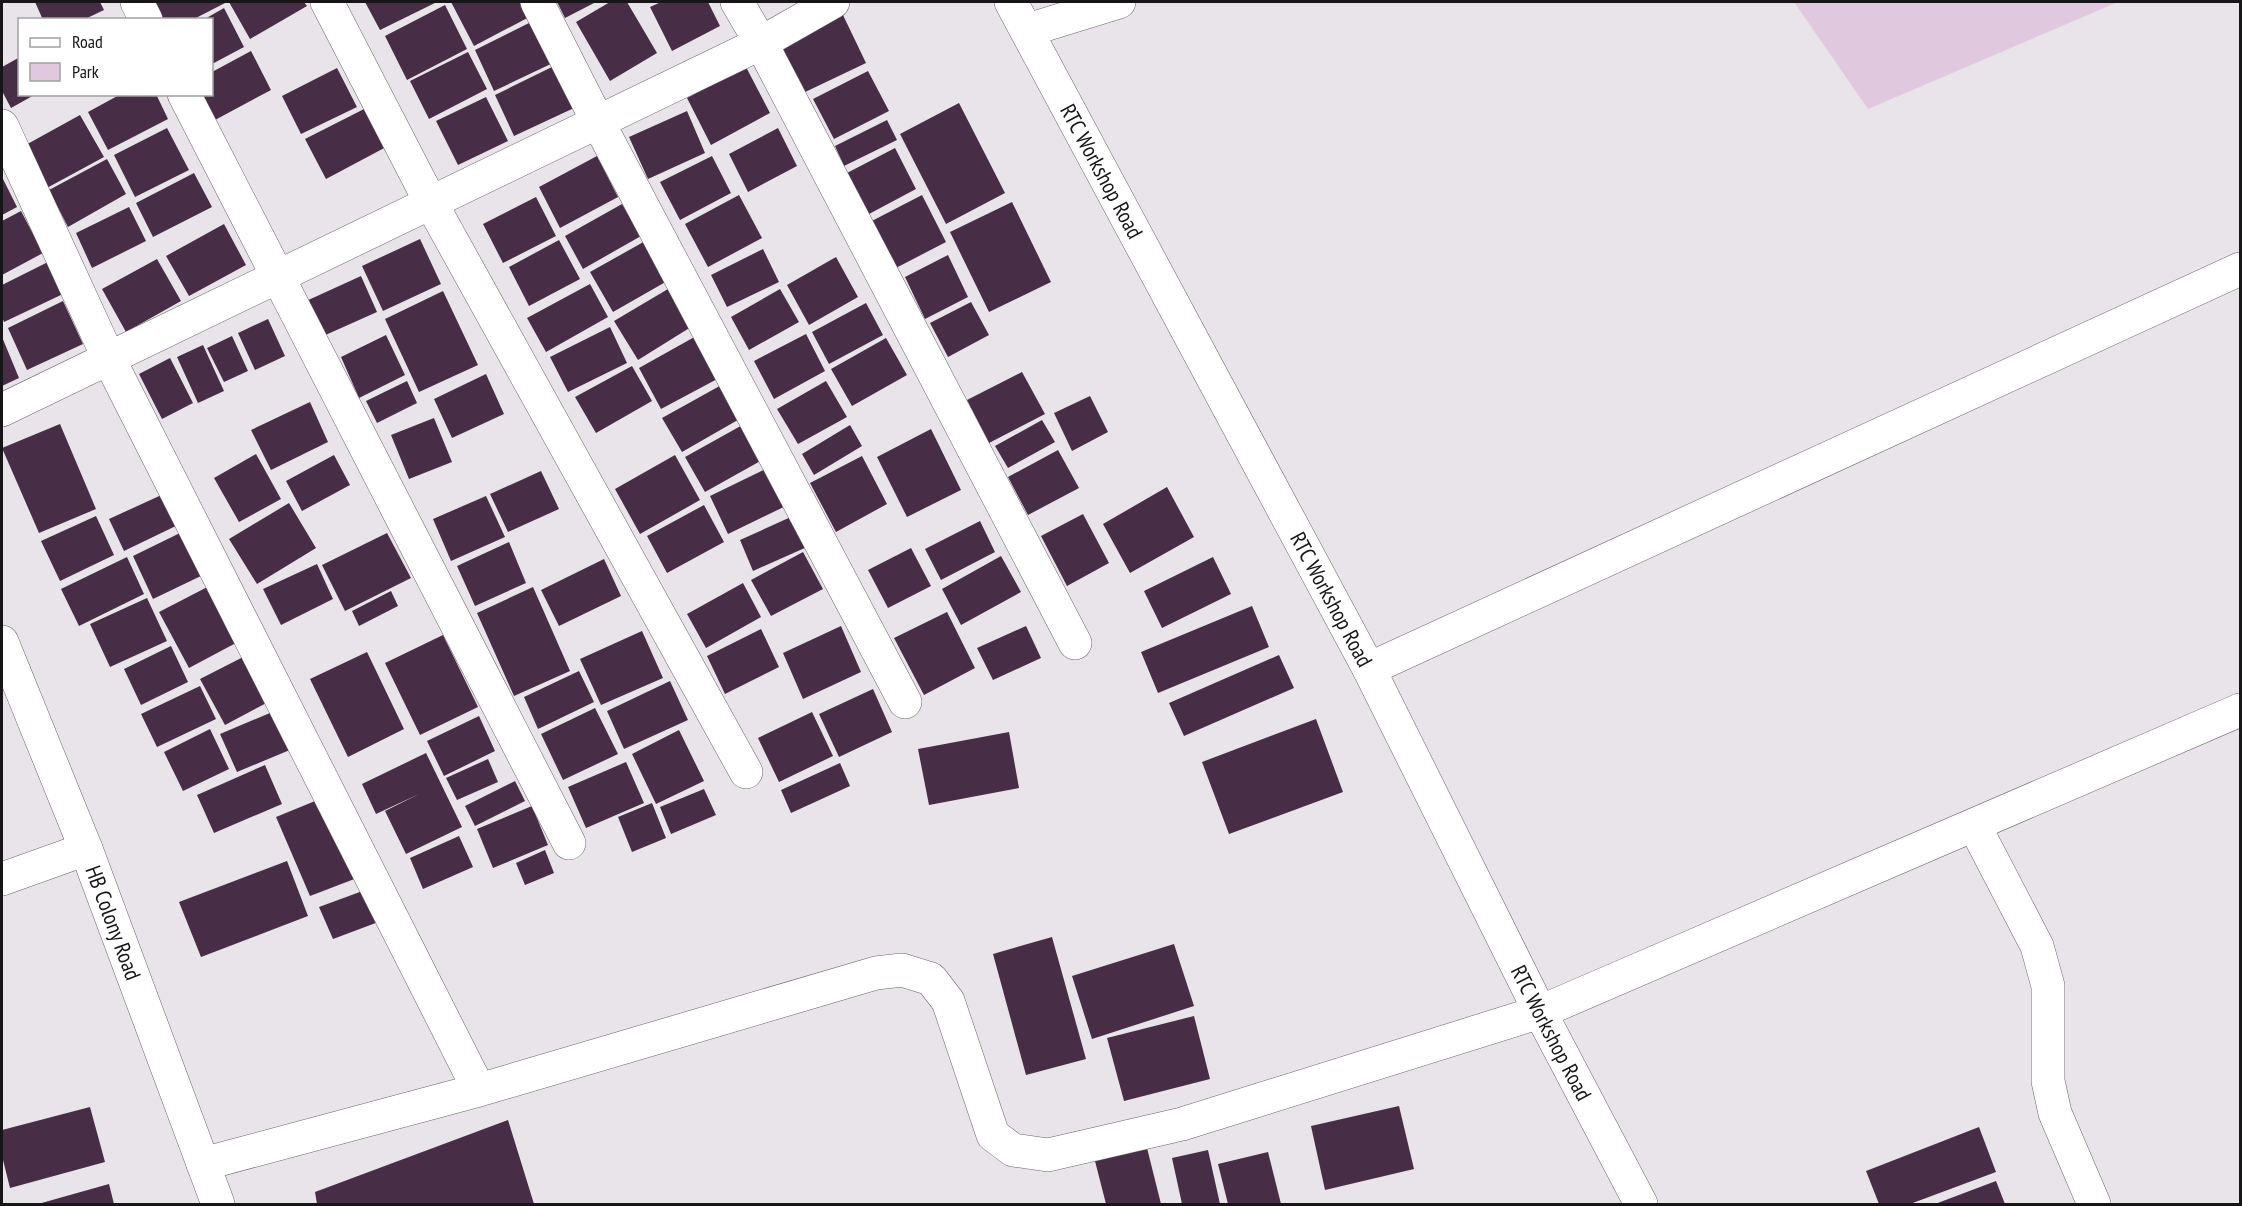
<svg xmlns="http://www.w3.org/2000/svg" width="2242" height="1206" viewBox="0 0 2242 1206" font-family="'PT Sans Narrow',sans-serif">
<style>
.green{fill:#e0c8df}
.building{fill:#482d47}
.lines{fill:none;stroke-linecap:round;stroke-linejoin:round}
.street-casing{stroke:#6b666b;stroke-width:34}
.secondary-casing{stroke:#6b666b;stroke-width:34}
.street{stroke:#fff;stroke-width:33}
.secondary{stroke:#fff;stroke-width:33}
.labels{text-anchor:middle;stroke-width:6;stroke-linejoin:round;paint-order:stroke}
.street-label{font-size:22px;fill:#171517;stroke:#fff}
</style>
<rect width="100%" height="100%" fill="#e9e4e9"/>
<path class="green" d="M 1794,2 L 2118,2 L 1868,109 Z"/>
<path class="building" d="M 35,2 L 100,2 L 104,10 L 83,20 L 43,20 Z
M 153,2 L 224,2 L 225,3 L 192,20 L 161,20 Z
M 229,2 L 304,2 L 307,6 L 250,39 Z
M 365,2 L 437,2 L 380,30 Z
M 451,2 L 526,2 L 533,15 L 474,46 Z
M 557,2 L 596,2 L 565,18 Z
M 610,2 L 627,2 L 657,53 L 610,81 L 576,22 Z
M 661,2 L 708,2 L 720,26 L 672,51 L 650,7 Z
M 445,5 L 467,49 L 407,80 L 385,36 Z
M 224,8 L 244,47 L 212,64 L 212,20 L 203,20 Z
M 842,13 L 866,63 L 801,94 L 777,45 Z
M 535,20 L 555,62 L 494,91 L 475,50 Z
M 251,51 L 271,90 L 215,120 L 201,94 L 212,94 L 212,72 Z
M 468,52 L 487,89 L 429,119 L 410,81 Z
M 20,57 L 20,94 L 36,94 L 11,108 L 2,91 L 2,67 Z
M 554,66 L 574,108 L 514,136 L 495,95 Z
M 746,67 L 770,113 L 711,145 L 687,98 Z
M 337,68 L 357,107 L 301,134 L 282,96 Z
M 868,71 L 889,111 L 834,139 L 813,99 Z
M 121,94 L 156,94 L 168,119 L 108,150 L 88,112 Z
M 486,97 L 508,141 L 458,165 L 436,121 Z
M 959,103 L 1005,193 L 946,224 L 900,134 Z
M 368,107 L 388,146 L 326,179 L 305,139 Z
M 687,111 L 705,153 L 648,179 L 629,137 Z
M 80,115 L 104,157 L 45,189 L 22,147 Z
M 887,120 L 897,140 L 844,166 L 835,146 Z
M 167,128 L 189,170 L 135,197 L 114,155 Z
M 778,128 L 797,166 L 748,192 L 729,154 Z
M 895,148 L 916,189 L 869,214 L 847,173 Z
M 597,156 L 618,197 L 560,228 L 539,187 Z
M 712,156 L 731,193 L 680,220 L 660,182 Z
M 107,159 L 126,194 L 68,227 L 49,190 Z
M 194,173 L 212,207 L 153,237 L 136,203 Z
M 2,177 L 17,207 L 2,215 Z
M 739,195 L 762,238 L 708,267 L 685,224 Z
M 922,195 L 946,242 L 892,270 L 868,223 Z
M 536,197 L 556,236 L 503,263 L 483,224 Z
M 1012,202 L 1051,282 L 989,312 L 950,232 Z
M 622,204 L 641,236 L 583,269 L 565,236 Z
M 129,207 L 146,241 L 92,268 L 76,233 Z
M 21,211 L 43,253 L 2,275 L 2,221 Z
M 224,224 L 246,265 L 189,296 L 166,256 Z
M 420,239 L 441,284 L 383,311 L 362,266 Z
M 559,240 L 580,279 L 529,306 L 509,267 Z
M 647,240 L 669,280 L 613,312 L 590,272 Z
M 763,249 L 779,282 L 727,307 L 711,275 Z
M 948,255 L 968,297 L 925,319 L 905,277 Z
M 836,257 L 858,297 L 809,325 L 787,285 Z
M 157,259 L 181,301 L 126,332 L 102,289 Z
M 48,262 L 63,294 L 4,322 L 2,317 L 2,285 Z
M 361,276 L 377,312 L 321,337 L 304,302 Z
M 590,284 L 608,317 L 546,352 L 527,318 Z
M 668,289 L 691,327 L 638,360 L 614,321 Z
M 780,289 L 799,322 L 749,350 L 731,317 Z
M 443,291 L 478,365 L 419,392 L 385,319 Z
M 63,301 L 83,344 L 27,370 L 8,328 Z
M 971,302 L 989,335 L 948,357 L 930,323 Z
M 866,303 L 883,335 L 829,364 L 812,332 Z
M 268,319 L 285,356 L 255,370 L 238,333 Z
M 610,327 L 627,363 L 568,392 L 550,357 Z
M 806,334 L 825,371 L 774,399 L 754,361 Z
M 386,335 L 405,375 L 359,398 L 341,357 Z
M 698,335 L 721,377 L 661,409 L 639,368 Z
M 232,336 L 248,371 L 224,382 L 207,348 Z
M 2,337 L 19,378 L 2,386 Z
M 886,338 L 907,375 L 852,406 L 831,369 Z
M 203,345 L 224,391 L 198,403 L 177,357 Z
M 170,358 L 193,403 L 162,419 L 139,374 Z
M 632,366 L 652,401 L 596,433 L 575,397 Z
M 1022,372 L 1045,414 L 989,443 L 967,400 Z
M 486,374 L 504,414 L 452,438 L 434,399 Z
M 407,381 L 417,403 L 377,423 L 366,401 Z
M 826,381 L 847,417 L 798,444 L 777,409 Z
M 725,383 L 743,417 L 682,452 L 662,418 Z
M 1090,396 L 1108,432 L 1072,451 L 1054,413 Z
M 310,402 L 328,442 L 271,470 L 251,430 Z
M 434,418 L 452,462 L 409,479 L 391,435 Z
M 1042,420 L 1055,442 L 1008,468 L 995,446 Z
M 746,423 L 766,458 L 705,492 L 685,457 Z
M 60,424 L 96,509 L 39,533 L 2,448 Z
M 850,425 L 862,446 L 814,475 L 802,454 Z
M 931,429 L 961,490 L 907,517 L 877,457 Z
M 1058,450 L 1079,488 L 1028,515 L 1008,477 Z
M 256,454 L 281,499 L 239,522 L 214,478 Z
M 334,455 L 350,485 L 302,511 L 286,481 Z
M 675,455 L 700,500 L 640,534 L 615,489 Z
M 862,456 L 887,504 L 836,532 L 810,483 Z
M 774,465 L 792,503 L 728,534 L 710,496 Z
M 541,471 L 559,509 L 508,532 L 490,494 Z
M 1167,487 L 1194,537 L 1130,573 L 1103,524 Z
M 168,492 L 182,523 L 124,551 L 109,519 Z
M 486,496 L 505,537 L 451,561 L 433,519 Z
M 289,503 L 316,548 L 257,584 L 229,539 Z
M 704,505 L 724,542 L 667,573 L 647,536 Z
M 1083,514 L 1109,563 L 1067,586 L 1041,536 Z
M 96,516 L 114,555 L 60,581 L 41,541 Z
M 793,516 L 807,547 L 753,571 L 740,540 Z
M 980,521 L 995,552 L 941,580 L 925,549 Z
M 182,532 L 203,575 L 153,599 L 133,556 Z
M 387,533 L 411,578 L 345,611 L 322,565 Z
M 509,542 L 526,583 L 475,606 L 457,566 Z
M 911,548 L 931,586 L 888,608 L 868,570 Z
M 803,552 L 823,589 L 771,616 L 751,580 Z
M 1001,556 L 1021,592 L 961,625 L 942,589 Z
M 127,557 L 144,594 L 79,626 L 61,589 Z
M 1213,557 L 1231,594 L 1162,628 L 1144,591 Z
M 604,559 L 621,596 L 559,626 L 541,590 Z
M 317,564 L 333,599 L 281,625 L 263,589 Z
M 219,581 L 249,636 L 189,668 L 159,612 Z
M 743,583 L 761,617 L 706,648 L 687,614 Z
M 533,587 L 570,671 L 514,696 L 477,613 Z
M 391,591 L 398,606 L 359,626 L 352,611 Z
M 147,598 L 167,641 L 110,667 L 90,624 Z
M 1252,606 L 1269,647 L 1158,693 L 1141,652 Z
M 947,612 L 975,668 L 924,695 L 894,638 Z
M 841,626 L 861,672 L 803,699 L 783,653 Z
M 1026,626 L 1041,658 L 993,680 L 977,648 Z
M 761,629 L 779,667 L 725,694 L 707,656 Z
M 642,631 L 663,678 L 601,705 L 580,659 Z
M 443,635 L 478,707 L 420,735 L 385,663 Z
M 171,646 L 188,682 L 141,705 L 124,669 Z
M 367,652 L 404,729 L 348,757 L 310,679 Z
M 251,653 L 274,699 L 225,725 L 200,679 Z
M 1279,655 L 1294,688 L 1184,736 L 1169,703 Z
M 579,671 L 594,702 L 538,729 L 524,697 Z
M 670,681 L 688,720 L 624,749 L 607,711 Z
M 200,686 L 216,719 L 157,747 L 141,714 Z
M 873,689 L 892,732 L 839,757 L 819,714 Z
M 595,708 L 618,754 L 563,780 L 541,734 Z
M 277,710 L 297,747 L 237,772 L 220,734 Z
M 812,712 L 833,756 L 779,782 L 758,738 Z
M 479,716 L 495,751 L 444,776 L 427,741 Z
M 1316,719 L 1343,792 L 1229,834 L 1202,762 Z
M 210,729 L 229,769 L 183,791 L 164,752 Z
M 679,730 L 704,781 L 656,804 L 632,754 Z
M 1009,732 L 1019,788 L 929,805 L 918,749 Z
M 426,753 L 462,827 L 406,854 L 385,811 L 419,794 L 376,814 L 362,784 Z
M 488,759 L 498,782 L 457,800 L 446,778 Z
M 626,762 L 644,803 L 586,828 L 568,787 Z
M 840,763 L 850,786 L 791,813 L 781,790 Z
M 265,765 L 282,804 L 214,833 L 197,795 Z
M 515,781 L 525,801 L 475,826 L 465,806 Z
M 704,789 L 716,815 L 671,834 L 660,807 Z
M 320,799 L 357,878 L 310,896 L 276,817 Z
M 652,803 L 666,838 L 632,852 L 618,817 Z
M 532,806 L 548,845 L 493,868 L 477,829 Z
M 459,836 L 473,867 L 423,889 L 410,858 Z
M 545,850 L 554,873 L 525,885 L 516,863 Z
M 287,861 L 308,916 L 201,957 L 179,902 Z
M 368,889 L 381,921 L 333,939 L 319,907 Z
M 1052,937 L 1086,1059 L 1026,1075 L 993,954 Z
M 1174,944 L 1194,1006 L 1092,1039 L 1072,976 Z
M 1194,1016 L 1210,1079 L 1124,1101 L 1107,1038 Z
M 1399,1106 L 1414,1169 L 1325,1190 L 1311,1126 Z
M 90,1107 L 105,1162 L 10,1188 L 2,1156 L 2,1130 Z
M 508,1120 L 534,1204 L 317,1204 L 315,1192 Z
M 1979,1127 L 1996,1172 L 1910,1204 L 1879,1204 L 1866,1171 Z
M 1147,1148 L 1161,1204 L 1106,1204 L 1095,1161 Z
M 1208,1150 L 1220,1204 L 1182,1204 L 1172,1158 Z
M 1268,1152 L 1281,1204 L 1228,1204 L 1218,1164 Z
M 1996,1181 L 2005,1204 L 1935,1204 Z
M 109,1184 L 114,1204 L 38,1204 Z"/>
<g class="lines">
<g class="street-casing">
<path id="street" d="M 137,2 L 146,20
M 327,2 L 431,203 L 746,772
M 537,2 L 598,122 L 905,702
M 737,2 L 761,43 L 1075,643
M 1028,30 L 1119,2
M 184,94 L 569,843
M 2,126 L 109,359 L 479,1090
M 2,410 L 761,43 L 833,2
M 1369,669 L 2240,269
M 1974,825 L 2037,946 L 2048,986 L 2048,1081 L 2055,1113 L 2094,1204
M 2,879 L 86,849
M 203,1164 L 479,1090 L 876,973 L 902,970 L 931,979 L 948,1001 L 993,1135 L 1013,1150 L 1048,1155 L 1182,1124 L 1540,1012 L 2240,710"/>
</g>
<g class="secondary-casing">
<g id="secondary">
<path id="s1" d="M 1011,2 L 1369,669 L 1540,1012 L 1641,1204"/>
<path id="s2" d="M 2,642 L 86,849 L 218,1204"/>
</g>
</g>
<use href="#street" class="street"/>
<use href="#secondary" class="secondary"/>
</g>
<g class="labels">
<g class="street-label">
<text dy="8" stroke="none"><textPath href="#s1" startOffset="192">RTC Workshop Road</textPath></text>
<text dy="8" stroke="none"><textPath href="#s1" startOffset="678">RTC Workshop Road</textPath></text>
<text dy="8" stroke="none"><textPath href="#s2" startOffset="302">HB Colony Road</textPath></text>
<text dy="8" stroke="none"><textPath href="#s1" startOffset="1164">RTC Workshop Road</textPath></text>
</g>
</g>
<rect width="2242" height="1206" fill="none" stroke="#171517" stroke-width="6"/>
<rect x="18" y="18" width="195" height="78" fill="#ffffff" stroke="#a2a1a2" stroke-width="1.5"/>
<rect x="30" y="38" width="30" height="9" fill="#ffffff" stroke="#a2a1a2" stroke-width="1.5"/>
<text x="72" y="48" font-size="18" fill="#171517">Road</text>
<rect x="30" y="63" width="30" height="18" fill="#e0c8df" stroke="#a2a1a2" stroke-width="1.5"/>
<text x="72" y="78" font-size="18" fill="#171517">Park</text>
</svg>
